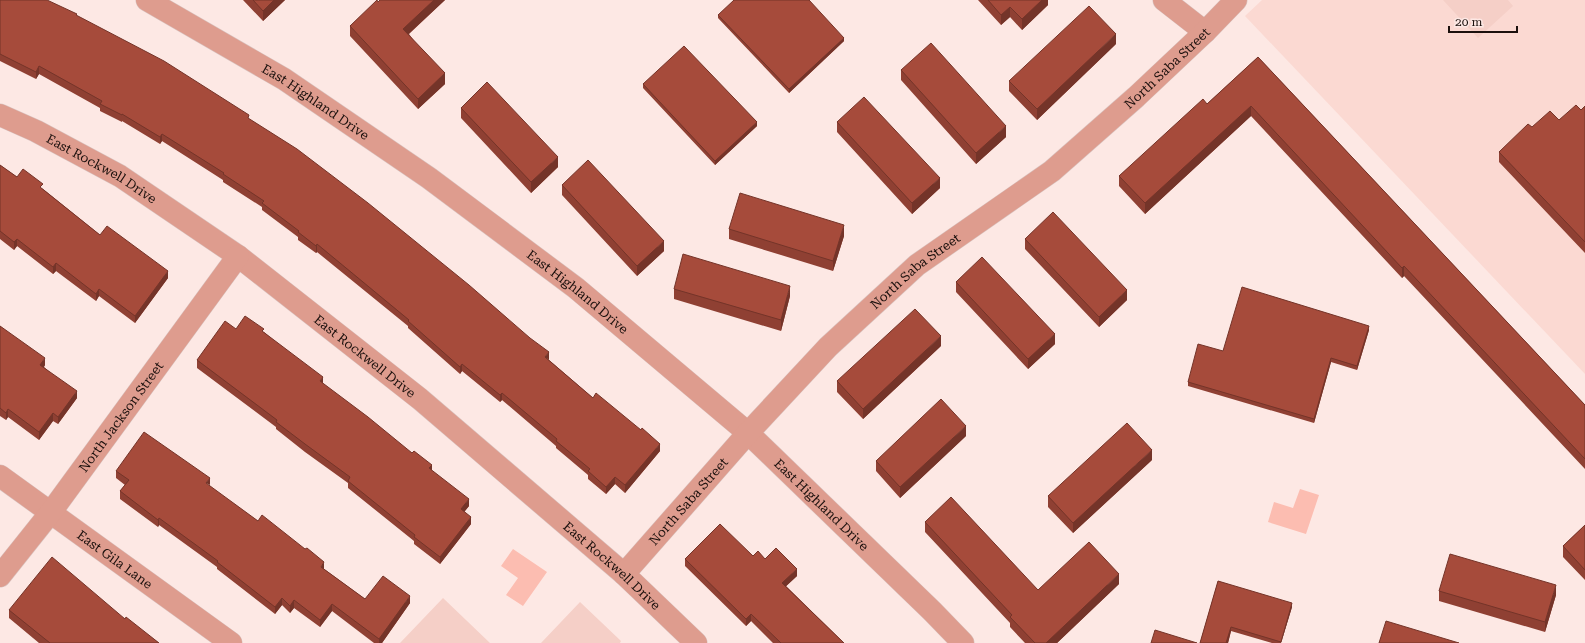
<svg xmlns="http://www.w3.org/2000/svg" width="1585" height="643" viewBox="0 0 1585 643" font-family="'Roboto Serif',serif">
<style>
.built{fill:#fbd9d2}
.green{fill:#f5cfc7}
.water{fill:#fcbdb1}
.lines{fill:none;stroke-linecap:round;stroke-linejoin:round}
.minor-casing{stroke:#d9c5c2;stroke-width:23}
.minor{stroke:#de9c8e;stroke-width:22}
.wall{fill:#8f4033}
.shaded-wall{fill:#743429}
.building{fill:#a64b3b;stroke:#743429}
.labels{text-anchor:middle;stroke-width:3;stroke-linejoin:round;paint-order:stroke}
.street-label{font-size:13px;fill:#1b100d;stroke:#fde8e4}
</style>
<rect width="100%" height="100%" fill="#fde8e4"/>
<path class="built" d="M 1262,0 L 1585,0 L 1585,374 L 1245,16 Z"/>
<path class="green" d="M 1443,0 L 1508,0 L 1513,6 L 1478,38 Z
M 443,598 L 490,643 L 400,643 Z
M 580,602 L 621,641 L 620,643 L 541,643 Z"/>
<path class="water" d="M 1300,489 L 1319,495 L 1306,534 L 1268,522 L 1274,502 L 1293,508 Z
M 513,549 L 547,572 L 523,606 L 506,595 L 518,578 L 501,566 Z"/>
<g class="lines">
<g class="minor-casing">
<g id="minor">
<path id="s1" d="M 147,0 L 284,79 L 429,178 L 576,288 L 748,433 L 932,611 L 963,643"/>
<path d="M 1164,0 L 1205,32"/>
<path id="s2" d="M 0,115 L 36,131 L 120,176 L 238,256 L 420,399 L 624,574 L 696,643"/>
<path id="s3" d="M 0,476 L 231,643"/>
<path id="s4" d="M 624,574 L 748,433 L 828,347 L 917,265 L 1052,171 L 1136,97 L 1205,32 L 1236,0"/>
<path id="s5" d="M 0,576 L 51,512 L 238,256"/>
</g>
</g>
<use href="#minor" class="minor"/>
</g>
<path class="wall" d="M 0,0 L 77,16 L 249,119 L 549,360 L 593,398 L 660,451 L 625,493 L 615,484 L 606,494 L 588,479 L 588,475 L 556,448 L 556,446 L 502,400 L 500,402 L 462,371 L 460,374 L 408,328 L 408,326 L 317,252 L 316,253 L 298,240 L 298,237 L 262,210 L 262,207 L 223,182 L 223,180 L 162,141 L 160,144 L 122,121 L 122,122 L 100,111 L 100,108 L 39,74 L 36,79 L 0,61 Z
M 243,0 L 285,0 L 263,21 Z
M 380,0 L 445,0 L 409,34 L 445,84 L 418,109 L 350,36 L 350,26 Z
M 978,0 L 1048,0 L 1048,5 L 1022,30 L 1010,17 L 1001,25 Z
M 718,15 L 844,41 L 789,93 L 718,18 Z
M 1116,44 L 1037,120 L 1009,91 L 1009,81 Z
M 1258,57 L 1585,405 L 1585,469 L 1404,276 L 1402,278 L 1251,116 L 1145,214 L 1119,186 L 1119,176 L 1207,104 Z
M 901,70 L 1006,137 L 976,164 L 901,80 Z
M 643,84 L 757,126 L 715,165 L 643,88 Z
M 1585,106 L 1585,253 L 1499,162 L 1499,152 L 1532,127 L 1559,120 L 1581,110 Z
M 461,108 L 558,167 L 531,193 L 461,118 Z
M 837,122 L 940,188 L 912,214 L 837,132 Z
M 0,165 L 17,177 L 43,189 L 100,235 L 168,278 L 135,323 L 99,296 L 96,301 L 56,271 L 53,274 L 17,246 L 14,250 L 0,239 Z
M 562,185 L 664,251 L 637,276 L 562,195 Z
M 729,229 L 844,236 L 833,271 L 729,239 Z
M 1025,239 L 1127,300 L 1099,327 L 1025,249 Z
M 956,282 L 1055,344 L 1028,369 L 956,292 Z
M 674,289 L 790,296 L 781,331 L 674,299 Z
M 0,326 L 45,365 L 44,367 L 77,398 L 58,424 L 53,421 L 39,440 L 8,417 L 6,420 L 0,416 Z
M 236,329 L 264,332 L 323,384 L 432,471 L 469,506 L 464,512 L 471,524 L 440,564 L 414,544 L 414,541 L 348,488 L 348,483 L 305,452 L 276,429 L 276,427 L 197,368 L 197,360 Z
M 1369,330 L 1357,370 L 1331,362 L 1314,423 L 1188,386 L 1188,382 L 1223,351 Z
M 941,346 L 863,419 L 837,392 L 837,381 Z
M 966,436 L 900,498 L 876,471 L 876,461 Z
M 1152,460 L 1073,533 L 1048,507 L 1048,496 Z
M 116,471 L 209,486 L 324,569 L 365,599 L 410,603 L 382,643 L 374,643 L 332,611 L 320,627 L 294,608 L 290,613 L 282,605 L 275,614 L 217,569 L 217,567 L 159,525 L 158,527 L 120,499 L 120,491 L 125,485 L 116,478 Z
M 925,522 L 1038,590 L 1119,584 L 1057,643 L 1025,643 L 1010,627 L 1010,623 L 925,532 Z
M 1585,525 L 1585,580 L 1563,557 L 1563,546 Z
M 753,556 L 765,559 L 797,576 L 786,586 L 844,643 L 773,643 L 751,621 L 746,626 L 685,566 L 685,559 Z
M 1218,581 L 1292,607 L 1281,643 L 1272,643 L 1231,631 L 1228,643 L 1200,643 Z
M 1439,591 L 1556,595 L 1545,632 L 1439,601 Z
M 9,610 L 125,619 L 159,643 L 39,643 L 9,618 Z"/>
<path class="shaded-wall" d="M 274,0 L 285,0 L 263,21 L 263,11 Z
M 434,0 L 445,0 L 403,39 L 403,29 Z
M 1042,0 L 1048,0 L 1048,5 L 1022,30 L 1022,19 Z
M 1010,7 L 1010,17 L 1001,25 L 1001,15 Z
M 1116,34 L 1116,44 L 1037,120 L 1037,109 Z
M 844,38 L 844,41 L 789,93 L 789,89 Z
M 39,66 L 39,74 L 36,79 L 36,72 Z
M 445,73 L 445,84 L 418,109 L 418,99 Z
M 1251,106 L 1251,116 L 1145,214 L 1145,203 Z
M 757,122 L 757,126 L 715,165 L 715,161 Z
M 1006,126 L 1006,137 L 976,164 L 976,153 Z
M 162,134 L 162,141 L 160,144 L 160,137 Z
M 558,157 L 558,167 L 531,193 L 531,182 Z
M 940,178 L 940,188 L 912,214 L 912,203 Z
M 844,225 L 844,236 L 833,271 L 833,261 Z
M 17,239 L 17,246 L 14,250 L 14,242 Z
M 664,241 L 664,251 L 637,276 L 637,266 Z
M 317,244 L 317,252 L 316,253 L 316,246 Z
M 56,263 L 56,271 L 53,274 L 53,267 Z
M 1404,266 L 1404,276 L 1402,278 L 1402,268 Z
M 168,271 L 168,278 L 135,323 L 135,316 Z
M 790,286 L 790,296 L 781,331 L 781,320 Z
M 99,289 L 99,296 L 96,301 L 96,294 Z
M 1127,290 L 1127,300 L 1099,327 L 1099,317 Z
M 1369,326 L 1369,330 L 1357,370 L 1357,366 Z
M 1055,334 L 1055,344 L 1028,369 L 1028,359 Z
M 941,336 L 941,346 L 863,419 L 863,409 Z
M 549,352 L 549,360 L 545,357 Z
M 45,358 L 45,365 L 40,372 L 40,365 Z
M 1331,358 L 1331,362 L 1314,423 L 1314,419 Z
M 462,364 L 462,371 L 460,374 L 460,367 Z
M 323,377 L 323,384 L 320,381 Z
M 77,391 L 77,398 L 58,424 L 58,417 Z
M 502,393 L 502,400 L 500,402 L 500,395 Z
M 8,409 L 8,417 L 6,420 L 6,413 Z
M 53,413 L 53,421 L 39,440 L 39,432 Z
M 966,426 L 966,436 L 900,498 L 900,487 Z
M 660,444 L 660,451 L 625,493 L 625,485 Z
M 1152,450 L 1152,460 L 1073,533 L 1073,523 Z
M 432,465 L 432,472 L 429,468 Z
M 615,477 L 615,484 L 606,494 L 606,487 Z
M 210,478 L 210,485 L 206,483 Z
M 469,499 L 469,506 L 461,516 L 461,509 Z
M 471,517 L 471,524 L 440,564 L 440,557 Z
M 159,518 L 159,525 L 158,527 L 158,520 Z
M 324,562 L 324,569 L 321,574 L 321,567 Z
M 797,569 L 797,576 L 782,590 L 782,583 Z
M 1119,574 L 1119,584 L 1057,643 L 1046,643 Z
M 1556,585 L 1556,595 L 1545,632 L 1545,622 Z
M 410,596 L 410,603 L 382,643 L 379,643 L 379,639 Z
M 282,598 L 282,605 L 275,614 L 275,607 Z
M 294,600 L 294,608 L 290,613 L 290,606 Z
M 1292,603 L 1292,607 L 1281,643 Z
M 332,604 L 332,611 L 320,627 L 320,620 Z
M 751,614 L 751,621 L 746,626 L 746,619 Z
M 1231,627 L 1231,631 L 1228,643 L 1226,643 Z"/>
<path class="building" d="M 0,0 L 47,0 L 77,14 L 76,15 L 164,61 L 249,115 L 248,118 L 297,149 L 368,203 L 469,285 L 530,338 L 549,352 L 545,357 L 593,398 L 596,393 L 641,430 L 642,428 L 660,444 L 625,485 L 615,477 L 606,487 L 588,471 L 590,469 L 556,441 L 557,439 L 502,393 L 500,395 L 462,364 L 460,367 L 408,321 L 409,320 L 317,244 L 316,246 L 298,232 L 299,231 L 262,203 L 264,201 L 223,174 L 224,173 L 162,134 L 160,137 L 122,114 L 122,115 L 100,104 L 102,101 L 39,66 L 36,72 L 0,54 Z
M 253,0 L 274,0 L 263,11 Z
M 377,0 L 378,2 L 380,0 L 434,0 L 403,29 L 445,73 L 418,99 L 350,26 Z
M 734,0 L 809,0 L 844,38 L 789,89 L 718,15 Z
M 988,0 L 1042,0 L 1022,19 L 1010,7 L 1001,15 Z
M 1089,6 L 1116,34 L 1037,109 L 1009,81 Z
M 931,43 L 1006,126 L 976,153 L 901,70 Z
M 684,46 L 757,122 L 715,161 L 643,84 Z
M 1258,57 L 1585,405 L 1585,459 L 1404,266 L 1402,268 L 1251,106 L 1145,203 L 1119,176 L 1203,99 L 1207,104 Z
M 487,82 L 558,157 L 531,182 L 461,108 Z
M 864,97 L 940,178 L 912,203 L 837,122 Z
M 1576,105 L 1581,110 L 1585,106 L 1585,242 L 1499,152 L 1528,124 L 1532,127 L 1550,111 L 1559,120 Z
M 588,160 L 664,241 L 637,266 L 562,185 Z
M 0,165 L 17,177 L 23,169 L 43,184 L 40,187 L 100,235 L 107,226 L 168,271 L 135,316 L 99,289 L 96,294 L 56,263 L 53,267 L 17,239 L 14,242 L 0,231 Z
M 740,193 L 844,225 L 833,261 L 729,229 Z
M 1053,212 L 1127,290 L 1099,317 L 1025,239 Z
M 683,254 L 790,286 L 781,320 L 674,289 Z
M 982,257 L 1055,334 L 1028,359 L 956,282 Z
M 1242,287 L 1369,326 L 1357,366 L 1331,358 L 1314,419 L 1188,382 L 1198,344 L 1223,351 Z
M 915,309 L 941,336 L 863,409 L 837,381 Z
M 245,316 L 264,329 L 262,331 L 323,377 L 320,381 L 368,417 L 412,453 L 414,451 L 432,465 L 429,468 L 469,499 L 461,509 L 471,517 L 440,557 L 414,537 L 415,535 L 348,481 L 350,477 L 305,444 L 276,422 L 277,420 L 197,360 L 225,321 L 236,329 Z
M 0,326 L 45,358 L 40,365 L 77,391 L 58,417 L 53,413 L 39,432 L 8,409 L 6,413 L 0,408 Z
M 941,399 L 966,426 L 900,487 L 876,461 Z
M 1127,423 L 1152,450 L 1073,523 L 1048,496 Z
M 144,432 L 210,478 L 206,483 L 258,521 L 262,515 L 305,549 L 307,548 L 324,562 L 321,567 L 365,599 L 383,576 L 410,596 L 379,639 L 332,604 L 320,620 L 294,600 L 290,606 L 282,598 L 275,607 L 217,562 L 218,561 L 159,518 L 158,520 L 120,491 L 129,480 L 116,471 Z
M 951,497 L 1038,590 L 1089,542 L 1119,574 L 1046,643 L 1035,643 L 1010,617 L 1012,615 L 925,522 Z
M 720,524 L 753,556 L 758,551 L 765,559 L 776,548 L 797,569 L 782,583 L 844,643 L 781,643 L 751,614 L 746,619 L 685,559 Z
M 1585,525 L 1585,570 L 1563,546 Z
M 1450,554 L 1556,585 L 1545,622 L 1439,591 Z
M 52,557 L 125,619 L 126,617 L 159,643 L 50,643 L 9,610 Z
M 1218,581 L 1292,603 L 1281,642 L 1231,627 L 1226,643 L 1200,643 Z
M 1386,621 L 1459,643 L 1379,643 Z
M 1155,630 L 1197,643 L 1151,643 Z"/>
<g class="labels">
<g class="street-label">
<text dy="5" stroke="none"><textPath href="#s4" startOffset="745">North Saba Street</textPath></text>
<text dy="5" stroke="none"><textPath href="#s1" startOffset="197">East Highland Drive</textPath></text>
<text dy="5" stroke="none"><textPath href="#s2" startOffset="115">East Rockwell Drive</textPath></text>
<text dy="5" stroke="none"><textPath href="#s4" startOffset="421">North Saba Street</textPath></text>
<text dy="5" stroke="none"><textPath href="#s1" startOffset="521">East Highland Drive</textPath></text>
<text dy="5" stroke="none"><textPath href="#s2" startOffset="439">East Rockwell Drive</textPath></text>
<text dy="5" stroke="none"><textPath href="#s5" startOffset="200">North Jackson Street</textPath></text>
<text dy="5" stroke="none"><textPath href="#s4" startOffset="97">North Saba Street</textPath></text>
<text dy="5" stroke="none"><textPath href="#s1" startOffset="845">East Highland Drive</textPath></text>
<text dy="5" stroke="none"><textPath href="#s3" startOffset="142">East Gila Lane</textPath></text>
<text dy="5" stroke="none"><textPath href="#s2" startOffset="763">East Rockwell Drive</textPath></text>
</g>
</g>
<path d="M1449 26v6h68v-6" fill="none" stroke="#1b100d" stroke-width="2"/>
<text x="1455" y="26" font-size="12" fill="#1b100d" stroke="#fde8e4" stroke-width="3" paint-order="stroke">20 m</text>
</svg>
